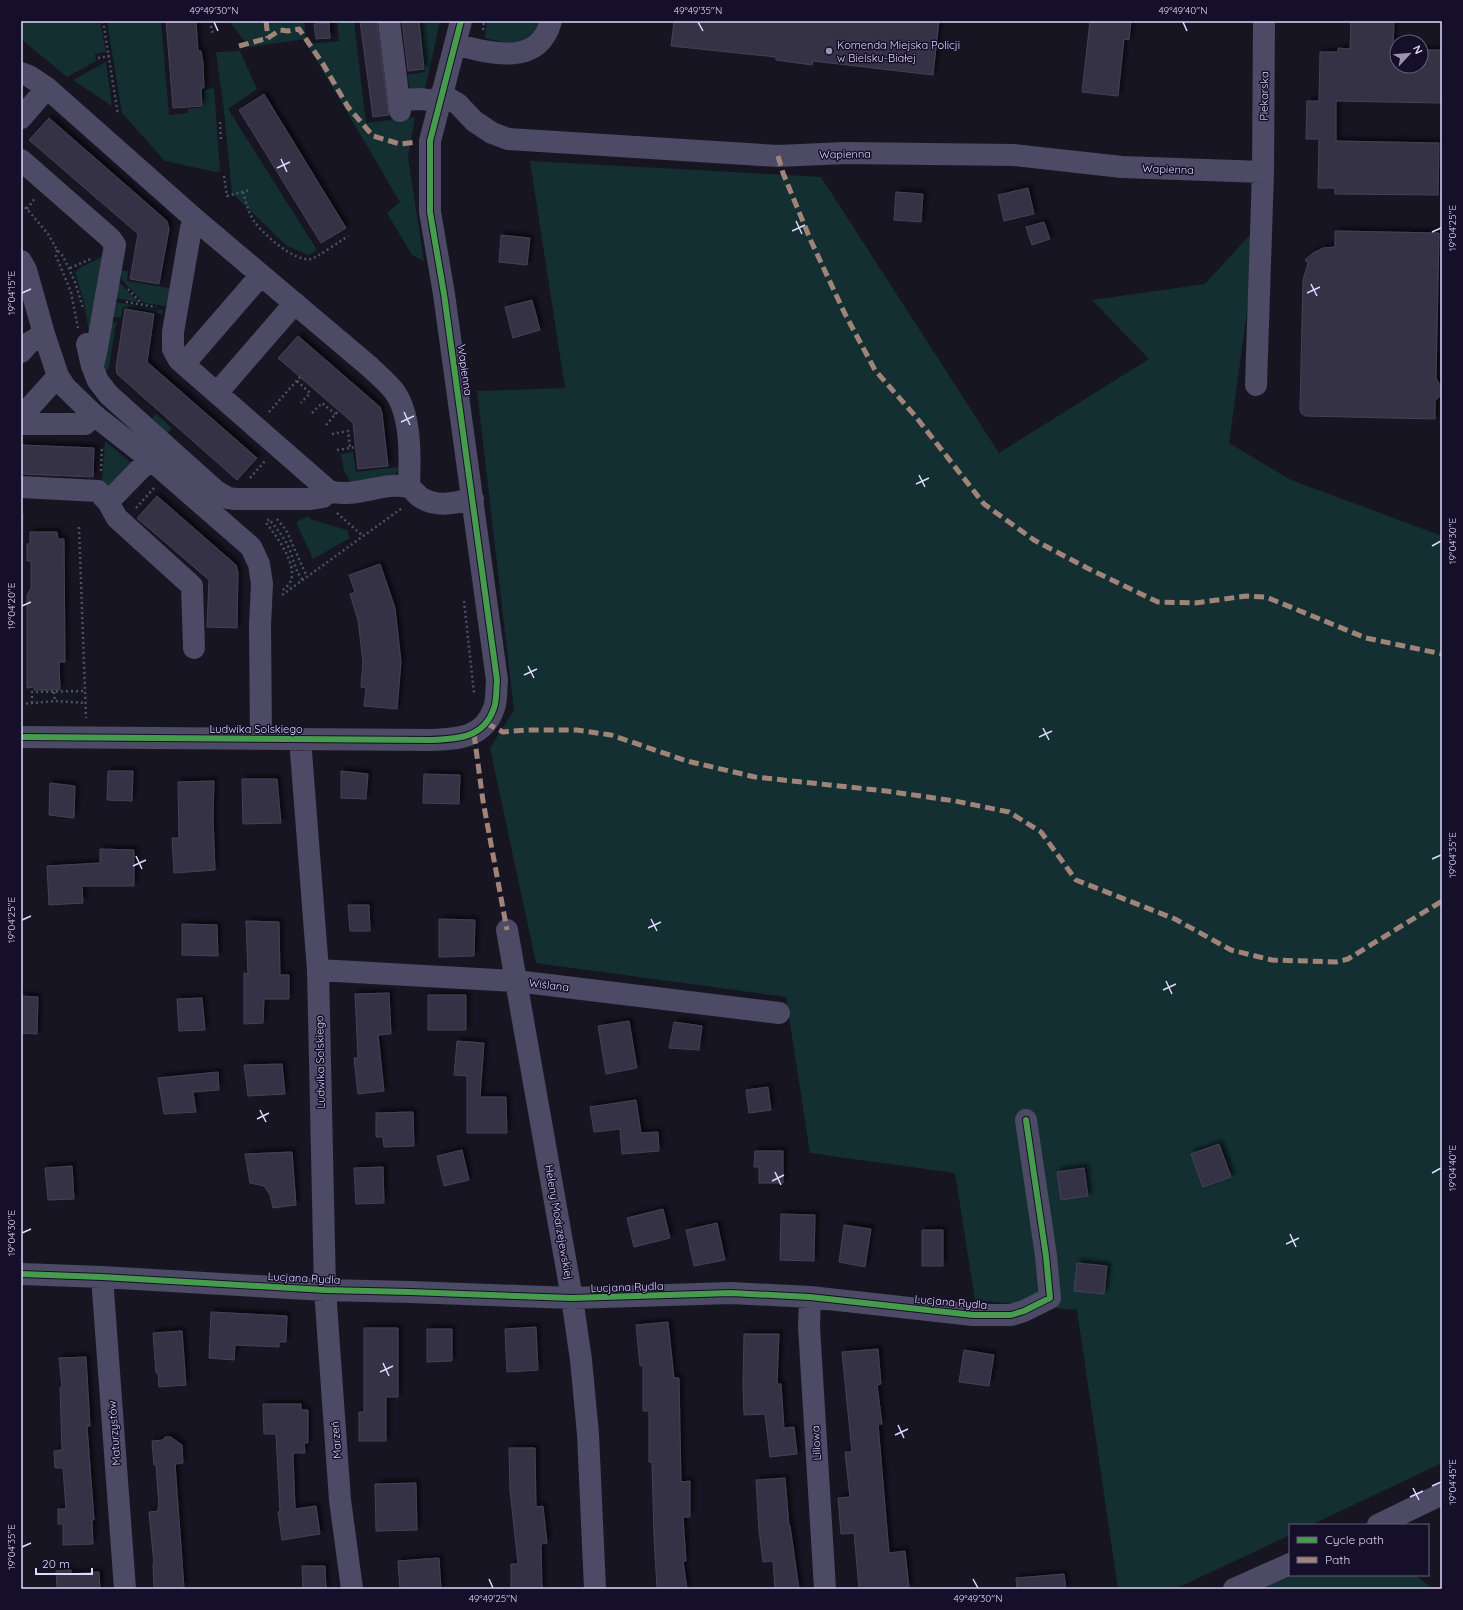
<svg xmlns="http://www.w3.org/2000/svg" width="1463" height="1610" viewBox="0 0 1463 1610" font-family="Quicksand,sans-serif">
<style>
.green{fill:#132f31}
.building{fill:#363345;stroke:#454057;filter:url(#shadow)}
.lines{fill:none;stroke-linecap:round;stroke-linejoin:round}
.path{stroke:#465464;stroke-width:2.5;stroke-dasharray:2 3;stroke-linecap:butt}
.minor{stroke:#4c4a64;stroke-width:22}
.quiet{stroke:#a18479;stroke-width:5;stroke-dasharray:10 5;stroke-linecap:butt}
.cycleway-casing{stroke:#150f29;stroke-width:8}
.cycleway{stroke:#469c4c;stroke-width:6}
.ticks{fill:none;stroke:#ddd8ff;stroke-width:1.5}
.poi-dot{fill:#9894b2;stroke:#150f29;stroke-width:1.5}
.labels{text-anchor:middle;stroke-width:3;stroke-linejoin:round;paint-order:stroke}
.poi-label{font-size:11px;fill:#ddd8ff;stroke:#150f29;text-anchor:start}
.street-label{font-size:11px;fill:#ddd8ff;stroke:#150f29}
.neatline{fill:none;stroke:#ddd8ff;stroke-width:1.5}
.ticks-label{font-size:10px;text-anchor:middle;fill:#ddd8ff}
</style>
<defs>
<filter id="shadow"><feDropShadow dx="3.5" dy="-3.5" stdDeviation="2" flood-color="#0009"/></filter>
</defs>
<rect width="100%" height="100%" fill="#181523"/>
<path class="green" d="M 21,21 L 100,21 L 106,52 L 95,54 L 96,61 L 67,77 L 21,39 Z
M 107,21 L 161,21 L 169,115 L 188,113 L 188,109 L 203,107 L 204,90 L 214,88 L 220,171 L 216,172 L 165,161 L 122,113 Z
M 229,21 L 304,21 L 306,39 L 249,47 Z
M 337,21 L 354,21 L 366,123 L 415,117 L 408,158 L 424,261 L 412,255 L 387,213 L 400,202 L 307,44 L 339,41 Z
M 420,21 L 440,21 L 426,85 L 423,91 L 411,93 L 407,75 L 425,72 Z
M 487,21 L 540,21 C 527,48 510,45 485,38 Z
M 240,51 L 257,89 L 228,109 L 317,250 L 309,255 L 287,246 L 232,193 L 224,111 L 216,52 Z
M 106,62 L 112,106 L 73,80 Z
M 530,161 L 821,177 L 999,453 L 1149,359 L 1092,300 L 1205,284 L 1259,225 L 1229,443 L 1291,480 L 1442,536 L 1442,1463 L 1311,1525 L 1290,1525 L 1290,1535 L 1175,1589 L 1118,1589 L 1077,1310 L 975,1300 L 955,1173 L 810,1153 L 786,997 L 536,963 L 490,748 L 514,710 L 477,391 L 565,388 Z
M 107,254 L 89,332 L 84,302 L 75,272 L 80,268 Z
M 118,270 L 128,271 L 127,281 L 170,288 L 166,305 L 165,306 L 144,303 L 122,280 Z
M 119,282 L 138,302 L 115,298 Z
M 114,302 L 162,310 L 163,314 L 123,307 L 121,318 L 109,316 Z
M 108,322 L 116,323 L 109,368 L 103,373 Z
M 156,414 L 172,428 L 165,436 L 149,422 Z
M 105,441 L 135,466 L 113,486 L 107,486 L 102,482 Z
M 353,452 L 356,472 L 398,467 L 397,473 L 392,476 L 351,482 L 344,471 L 341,454 Z
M 21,514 L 24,514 L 21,622 Z
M 309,516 L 310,519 L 347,530 L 350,538 L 313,559 L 296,522 Z
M 1290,1575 L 1415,1575 L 1433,1589 L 1249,1589 Z"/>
<path class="building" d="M 166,21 L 196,21 L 198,51 L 201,51 L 203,63 L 204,88 L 201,88 L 202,106 L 173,108 Z
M 360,21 L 377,21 L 389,115 L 373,117 Z
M 402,21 L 419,21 L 424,69 L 408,71 Z
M 674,21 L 939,21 L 933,75 L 813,61 L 812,65 L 776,60 L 776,57 L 671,46 Z
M 1090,21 L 1131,21 L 1129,40 L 1124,39 L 1118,96 L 1082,92 Z
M 1351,21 L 1394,21 L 1393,49 L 1397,49 L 1397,66 L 1421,66 L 1421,50 L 1442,50 L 1441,103 L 1336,101 L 1336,141 L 1439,143 L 1438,195 L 1335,194 L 1335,188 L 1318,188 L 1319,139 L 1306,139 L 1307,101 L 1319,101 L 1320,52 L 1338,52 L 1338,48 L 1350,49 Z
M 329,23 L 330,38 L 316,39 L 314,24 Z
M 264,94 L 346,228 L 321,243 L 239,110 Z
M 49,118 L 167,221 L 169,229 L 159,284 L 130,279 L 138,234 L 29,140 Z
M 1028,188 L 1034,214 L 1004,221 L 998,195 Z
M 896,192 L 923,194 L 921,222 L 894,220 Z
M 1044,222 L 1050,239 L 1032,245 L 1026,227 Z
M 1335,231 L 1439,233 L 1436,378 L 1442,389 L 1442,394 L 1435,401 L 1435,419 L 1305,416 L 1301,413 L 1300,409 L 1303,280 L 1308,263 L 1305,260 L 1313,253 L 1323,248 L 1335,247 Z
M 501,235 L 530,238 L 527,265 L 499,262 Z
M 532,300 L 540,330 L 513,338 L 505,307 Z
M 125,309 L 154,314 L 147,362 L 257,458 L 237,480 L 117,374 L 116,367 Z
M 298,336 L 380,407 L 382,413 L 388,466 L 358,469 L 353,423 L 278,358 Z
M 21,445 L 94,448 L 93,477 L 21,474 Z
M 157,496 L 236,565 L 238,572 L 237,628 L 207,627 L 209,580 L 137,518 Z
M 30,532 L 57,532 L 58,539 L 64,539 L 65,662 L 59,662 L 60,690 L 34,690 L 34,687 L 27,688 L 27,595 L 31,588 L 31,561 L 27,561 L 27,544 L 30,544 Z
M 380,564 L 395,608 L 401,662 L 397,709 L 364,706 L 366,688 L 361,687 L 363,662 L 358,620 L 350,594 L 355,592 L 349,575 Z
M 108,771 L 133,771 L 132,801 L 107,800 Z
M 341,771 L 368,774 L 366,799 L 341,798 Z
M 424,774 L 460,775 L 459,804 L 423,803 Z
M 242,779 L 277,779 L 281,823 L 243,824 Z
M 214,781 L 213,817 L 215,870 L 174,873 L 172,838 L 179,838 L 178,782 Z
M 50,783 L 75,786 L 74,818 L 49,815 Z
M 100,849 L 134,850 L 134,886 L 82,886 L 83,903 L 49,905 L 47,866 L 100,863 Z
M 348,905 L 369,905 L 370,931 L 350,931 Z
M 439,919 L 475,920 L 474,956 L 439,957 Z
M 246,921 L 279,922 L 280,975 L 289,975 L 289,999 L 264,999 L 263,1023 L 244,1024 L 244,973 L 248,974 Z
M 182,924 L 217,925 L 218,956 L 182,955 Z
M 389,993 L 391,1034 L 378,1035 L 384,1091 L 358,1094 L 354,1058 L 358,1058 L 355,994 Z
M 428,995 L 466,995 L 466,1030 L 428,1030 Z
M 21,996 L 38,997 L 37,1034 L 21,1033 Z
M 202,998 L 205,1030 L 179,1031 L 177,999 Z
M 629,1021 L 637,1068 L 606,1074 L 598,1026 Z
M 674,1022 L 702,1026 L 699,1050 L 669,1048 Z
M 457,1041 L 484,1043 L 480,1097 L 506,1097 L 507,1133 L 467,1133 L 467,1076 L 454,1075 Z
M 282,1064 L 285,1094 L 248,1096 L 244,1065 Z
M 218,1072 L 219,1090 L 193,1092 L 196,1112 L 164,1114 L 158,1078 Z
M 768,1087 L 771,1110 L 749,1113 L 746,1090 Z
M 636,1100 L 641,1133 L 658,1132 L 659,1151 L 622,1154 L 620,1129 L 594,1132 L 590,1107 Z
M 413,1112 L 414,1146 L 384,1147 L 383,1137 L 376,1137 L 376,1113 Z
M 1219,1144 L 1231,1177 L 1203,1187 L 1191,1154 Z
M 462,1150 L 469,1180 L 444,1186 L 437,1156 Z
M 755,1151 L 783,1151 L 783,1183 L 759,1183 L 759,1167 L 754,1167 Z
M 292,1152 L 296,1205 L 273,1208 L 270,1195 L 264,1186 L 250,1183 L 245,1154 Z
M 72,1166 L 74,1199 L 48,1200 L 45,1168 Z
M 383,1167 L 384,1203 L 356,1204 L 354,1168 Z
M 1084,1168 L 1088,1196 L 1061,1200 L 1057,1172 Z
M 663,1209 L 670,1238 L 634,1247 L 627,1218 Z
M 781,1214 L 815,1215 L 814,1261 L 780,1260 Z
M 717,1223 L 725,1260 L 694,1266 L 686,1230 Z
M 844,1225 L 871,1229 L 865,1267 L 839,1262 Z
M 922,1230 L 943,1230 L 943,1266 L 922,1266 Z
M 1077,1263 L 1107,1266 L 1104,1294 L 1074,1291 Z
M 211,1312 L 287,1316 L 286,1342 L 279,1342 L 279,1347 L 235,1345 L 234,1360 L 209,1358 Z
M 668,1322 L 674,1378 L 679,1378 L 681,1482 L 690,1481 L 690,1517 L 683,1517 L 686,1561 L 683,1561 L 687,1589 L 657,1589 L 654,1536 L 652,1462 L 649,1462 L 649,1411 L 643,1411 L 643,1365 L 640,1366 L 636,1325 Z
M 536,1327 L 538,1370 L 507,1372 L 505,1329 Z
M 364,1328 L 398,1328 L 398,1397 L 386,1397 L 386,1441 L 359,1441 L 359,1412 L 364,1412 Z
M 427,1329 L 452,1329 L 452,1361 L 427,1362 Z
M 182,1331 L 186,1385 L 159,1387 L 158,1373 L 156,1373 L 153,1333 Z
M 744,1334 L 779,1334 L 777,1384 L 781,1384 L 784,1428 L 794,1427 L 797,1454 L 770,1457 L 765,1414 L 744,1415 L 743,1385 Z
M 878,1349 L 881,1384 L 877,1385 L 882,1424 L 878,1424 L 889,1553 L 905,1551 L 909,1587 L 891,1589 L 859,1589 L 854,1533 L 841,1534 L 838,1498 L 850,1497 L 845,1452 L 852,1452 L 842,1352 Z
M 964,1350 L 994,1355 L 989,1386 L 959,1382 Z
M 86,1357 L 90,1426 L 87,1426 L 94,1520 L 92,1520 L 93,1544 L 63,1545 L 63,1524 L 58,1524 L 58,1509 L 66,1509 L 63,1468 L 55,1468 L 54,1451 L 62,1450 L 60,1387 L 62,1387 L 59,1358 Z
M 263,1404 L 301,1404 L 301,1410 L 308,1410 L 308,1443 L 304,1443 L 305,1453 L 293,1453 L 295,1509 L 316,1506 L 320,1534 L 282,1540 L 278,1512 L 280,1511 L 276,1434 L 264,1434 Z
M 165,1437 L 171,1437 L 182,1445 L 183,1463 L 175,1464 L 184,1588 L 154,1589 L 153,1564 L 154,1564 L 149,1512 L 158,1511 L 158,1507 L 159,1507 L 156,1465 L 154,1465 L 152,1441 L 163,1440 Z
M 509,1448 L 535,1448 L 536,1507 L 543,1506 L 547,1543 L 541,1544 L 542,1589 L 511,1589 L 511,1564 L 518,1564 L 510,1490 Z
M 785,1478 L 789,1526 L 790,1526 L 799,1589 L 775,1589 L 773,1561 L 763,1562 L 759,1530 L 756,1480 Z
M 416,1483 L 417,1530 L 376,1531 L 375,1484 Z
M 439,1558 L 441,1589 L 400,1589 L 398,1561 Z
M 302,1566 L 325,1566 L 326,1589 L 303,1589 Z
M 71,1570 L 71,1574 L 99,1572 L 100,1589 L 57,1589 L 56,1571 Z
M 1064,1574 L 1066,1589 L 1017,1589 L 1016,1578 Z"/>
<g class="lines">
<path class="path" d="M 103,21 L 118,115
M 211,26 L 213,34
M 483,30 L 484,21
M 98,58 L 110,56
M 220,122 L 221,140
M 224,176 L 227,196 L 250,190
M 243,192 C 246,202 248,212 254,221 C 263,234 294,262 311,259 C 316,258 342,240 348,236
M 21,204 L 27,209 L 48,234 L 57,250 L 63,256 L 75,282 L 83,308
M 27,209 L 35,198
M 57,250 L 56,256 L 71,292 L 78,328
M 70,268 L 93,258
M 128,289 L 142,304
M 126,302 L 156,307
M 297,381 L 310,393 L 301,403
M 269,412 L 300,377
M 312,413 L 322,403 L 335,414
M 326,425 L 339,410
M 332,434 L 348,431 L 350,448
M 337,450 L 356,447
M 101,471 L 102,446
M 250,478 L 265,461
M 136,508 L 154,488
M 337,513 L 363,536
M 277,519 L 286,530 L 307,577
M 79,527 L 86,718
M 283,590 C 286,587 290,584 291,580 C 297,564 276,535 266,523 L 269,519 C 277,529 284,537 289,548 C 294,560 295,571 303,580
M 282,595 L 402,508
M 464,601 L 474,693
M 54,692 L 55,701
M 32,703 L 32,692 L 85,691
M 21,704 L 55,701 L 86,703"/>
<path class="minor" d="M 389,21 L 400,111
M 455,44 C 489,53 538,68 551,21
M 21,73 L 29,76 L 47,88 L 196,220 L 370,367 C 378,375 387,382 394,391 C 412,415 410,459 409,487
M 441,94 L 458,104 L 474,121 L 492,133 L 508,139 L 778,156 L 845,153 L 1014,155 L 1122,167 L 1263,172
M 399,100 L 422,99 L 439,102
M 21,118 L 47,88
M 21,160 L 110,238 L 115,245 L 96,353 L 93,365
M 196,220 L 191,228 L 173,332 L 173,349 L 179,360 L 329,491 C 355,499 383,481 408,487 C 412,488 416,494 420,497 C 436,508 455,503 473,499
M 21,261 L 26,270 L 44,334 L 58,376 L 65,387 L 94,415 L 150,459 L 251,547 L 259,564 L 262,584 L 260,625 L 261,739
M 87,344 L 92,366 L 98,381 L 109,395 L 216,491 L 228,498 L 236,499 L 311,499 L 323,497 L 329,491
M 21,352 L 29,343 L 44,334
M 184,364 L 261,275
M 1256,385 L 1263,172 L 1264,21
M 217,393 L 295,303
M 21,417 L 58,376
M 21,424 L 85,424 L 94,415
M 21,487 L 98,491 L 108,502 L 117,518 L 192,586 L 194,648
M 108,502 L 150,459
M 21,737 L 431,740 C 458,739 484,738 494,708 C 497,700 496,689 497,680 L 444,294 L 430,212 L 430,141 L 461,21
M 300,739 L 318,970 L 325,1290 L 340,1500 L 352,1589
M 507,930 L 572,1298 L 581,1360 L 588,1434 L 595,1589
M 318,970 L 516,981 L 779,1013
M 21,1274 L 102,1277 L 325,1290 L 410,1292 L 572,1298 L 731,1293 L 810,1297 L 973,1315 L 1011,1315 L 1024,1311 L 1050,1298 L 1046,1256 L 1026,1120
M 102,1277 L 125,1589
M 810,1297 L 809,1327 L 825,1589
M 1378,1525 L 1442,1494
M 1234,1589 L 1290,1564"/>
<path class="quiet" d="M 266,21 L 268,38
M 239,46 L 268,38 L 280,30 L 288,31 L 299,29 L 323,64 L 348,107 L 373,136 L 400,144 L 417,142
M 778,156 L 783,173 L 811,241 L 845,314 L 875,370 L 916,417 L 984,504 L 1034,540 L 1089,569 L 1158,602 L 1195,603 L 1246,596 L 1266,597 L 1366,638 L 1442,654
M 486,723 L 503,732 L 527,730 L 577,730 L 611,735 L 687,761 L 755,777 L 886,791 L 955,801 L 1009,812 L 1041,832 L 1076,880 L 1175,919 L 1231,950 L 1272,960 L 1336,962 L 1348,959 L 1442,901
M 474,734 L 483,801 L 507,930"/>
<g class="cycleway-casing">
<path id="cycleway" d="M 21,737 L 431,740 C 458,739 484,738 494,708 C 497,700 496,689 497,680 L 444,294 L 430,212 L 430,141 L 461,21
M 21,1274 L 102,1277 L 325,1290 L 410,1292 L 572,1298 L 731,1293 L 810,1297 L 973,1315 L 1011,1315 L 1024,1311 L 1050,1298 L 1046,1256 L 1026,1120"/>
</g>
<use href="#cycleway" class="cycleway"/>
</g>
<path class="ticks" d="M 214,22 L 218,31M 698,22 L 703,31M 1183,22 L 1187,31M 281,159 L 287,172M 277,168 L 290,162M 796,221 L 802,234M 792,231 L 805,225M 1432,232 L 1441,228M 1311,284 L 1317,296M 22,293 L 31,289M 1307,293 L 1320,287M 404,412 L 410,425M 401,422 L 414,416M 919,475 L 925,487M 916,484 L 929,478M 1432,546 L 1441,541M 22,606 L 31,602M 528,666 L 534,678M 524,675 L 537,669M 1043,728 L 1049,740M 1039,737 L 1052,731M 136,856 L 142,869M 1432,859 L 1441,855M 133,866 L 146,860M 651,919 L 657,931M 22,920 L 31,916M 648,928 L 661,922M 1166,981 L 1172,994M 1163,990 L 1176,984M 260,1110 L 266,1122M 257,1119 L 269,1113M 775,1172 L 781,1185M 1432,1173 L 1441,1168M 772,1181 L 784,1175M 22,1233 L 31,1229M 1290,1234 L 1296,1247M 1286,1244 L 1299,1238M 383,1363 L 389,1376M 380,1372 L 393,1366M 898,1425 L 904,1438M 895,1435 L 908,1429M 1432,1486 L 1441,1482M 1413,1488 L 1419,1500M 1410,1497 L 1423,1491M 22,1547 L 31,1543M 489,1579 L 493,1588M 973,1579 L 978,1588"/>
<circle class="poi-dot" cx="829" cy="51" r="4"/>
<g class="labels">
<g class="poi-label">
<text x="837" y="49">Komenda Miejska Policji<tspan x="837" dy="13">w Bielsku-Białej</tspan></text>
</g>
<g class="street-label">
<text transform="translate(1264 96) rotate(-89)" y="4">Piekarska</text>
<text transform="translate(845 154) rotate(-1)" y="4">Wapienna</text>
<text transform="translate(1168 169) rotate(2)" y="4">Wapienna</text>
<text transform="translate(465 370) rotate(82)" y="4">Wapienna</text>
<text x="256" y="733">Ludwika Solskiego</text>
<text transform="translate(549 985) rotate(7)" y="4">Wiślana</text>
<text transform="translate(320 1062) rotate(-91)" y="4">Ludwika Solskiego</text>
<text transform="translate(559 1222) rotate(80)" y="4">Heleny Modrzejewskiej</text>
<text transform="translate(304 1278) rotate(3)" y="4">Lucjana Rydla</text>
<text transform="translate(627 1287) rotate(-2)" y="4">Lucjana Rydla</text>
<text transform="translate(951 1302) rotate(5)" y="4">Lucjana Rydla</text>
<text transform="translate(114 1433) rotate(-94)" y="4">Maturzystów</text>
<text transform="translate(336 1440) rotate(-94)" y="4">Marzeń</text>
<text transform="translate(816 1443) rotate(-93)" y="4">Liliowa</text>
</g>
</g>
<rect width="1463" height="1610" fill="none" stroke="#150f29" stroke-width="44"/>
<rect x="1289" y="1524" width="140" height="52" fill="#150f29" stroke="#655f7f"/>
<rect x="1297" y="1537" width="20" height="6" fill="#469c4c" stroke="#655f7f"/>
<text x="1325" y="1544" font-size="12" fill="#ddd8ff">Cycle path</text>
<rect x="1297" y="1557" width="20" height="6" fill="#a18479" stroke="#655f7f"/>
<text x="1325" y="1564" font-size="12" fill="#ddd8ff">Path</text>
<g transform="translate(1409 54) rotate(64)"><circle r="19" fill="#150f29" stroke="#655f7f"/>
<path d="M0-3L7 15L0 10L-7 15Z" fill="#9894b2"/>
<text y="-6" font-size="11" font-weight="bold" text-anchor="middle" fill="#ddd8ff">N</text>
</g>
<path d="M36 1568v6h56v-6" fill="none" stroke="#ddd8ff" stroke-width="2"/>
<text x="42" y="1568" font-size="12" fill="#ddd8ff" stroke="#150f29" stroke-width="3" paint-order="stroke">20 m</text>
<rect x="22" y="22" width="1419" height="1566" class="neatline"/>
<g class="ticks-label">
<text x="214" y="14">49°49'30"N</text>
<text x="698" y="14">49°49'35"N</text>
<text x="1183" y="14">49°49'40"N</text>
<text transform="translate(1452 228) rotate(-90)" y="4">19°04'25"E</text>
<text transform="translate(11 293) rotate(-90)" y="4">19°04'15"E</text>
<text transform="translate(1452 541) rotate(-90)" y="4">19°04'30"E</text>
<text transform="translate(11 606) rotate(-90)" y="4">19°04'20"E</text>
<text transform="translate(1452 855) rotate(-90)" y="4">19°04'35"E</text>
<text transform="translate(11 920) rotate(-90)" y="4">19°04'25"E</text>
<text transform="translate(1452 1168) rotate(-90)" y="4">19°04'40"E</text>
<text transform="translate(11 1233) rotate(-90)" y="4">19°04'30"E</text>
<text transform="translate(1452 1482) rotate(-90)" y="4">19°04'45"E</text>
<text transform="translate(11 1547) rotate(-90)" y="4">19°04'35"E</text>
<text x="493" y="1602">49°49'25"N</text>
<text x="978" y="1602">49°49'30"N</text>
</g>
</svg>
